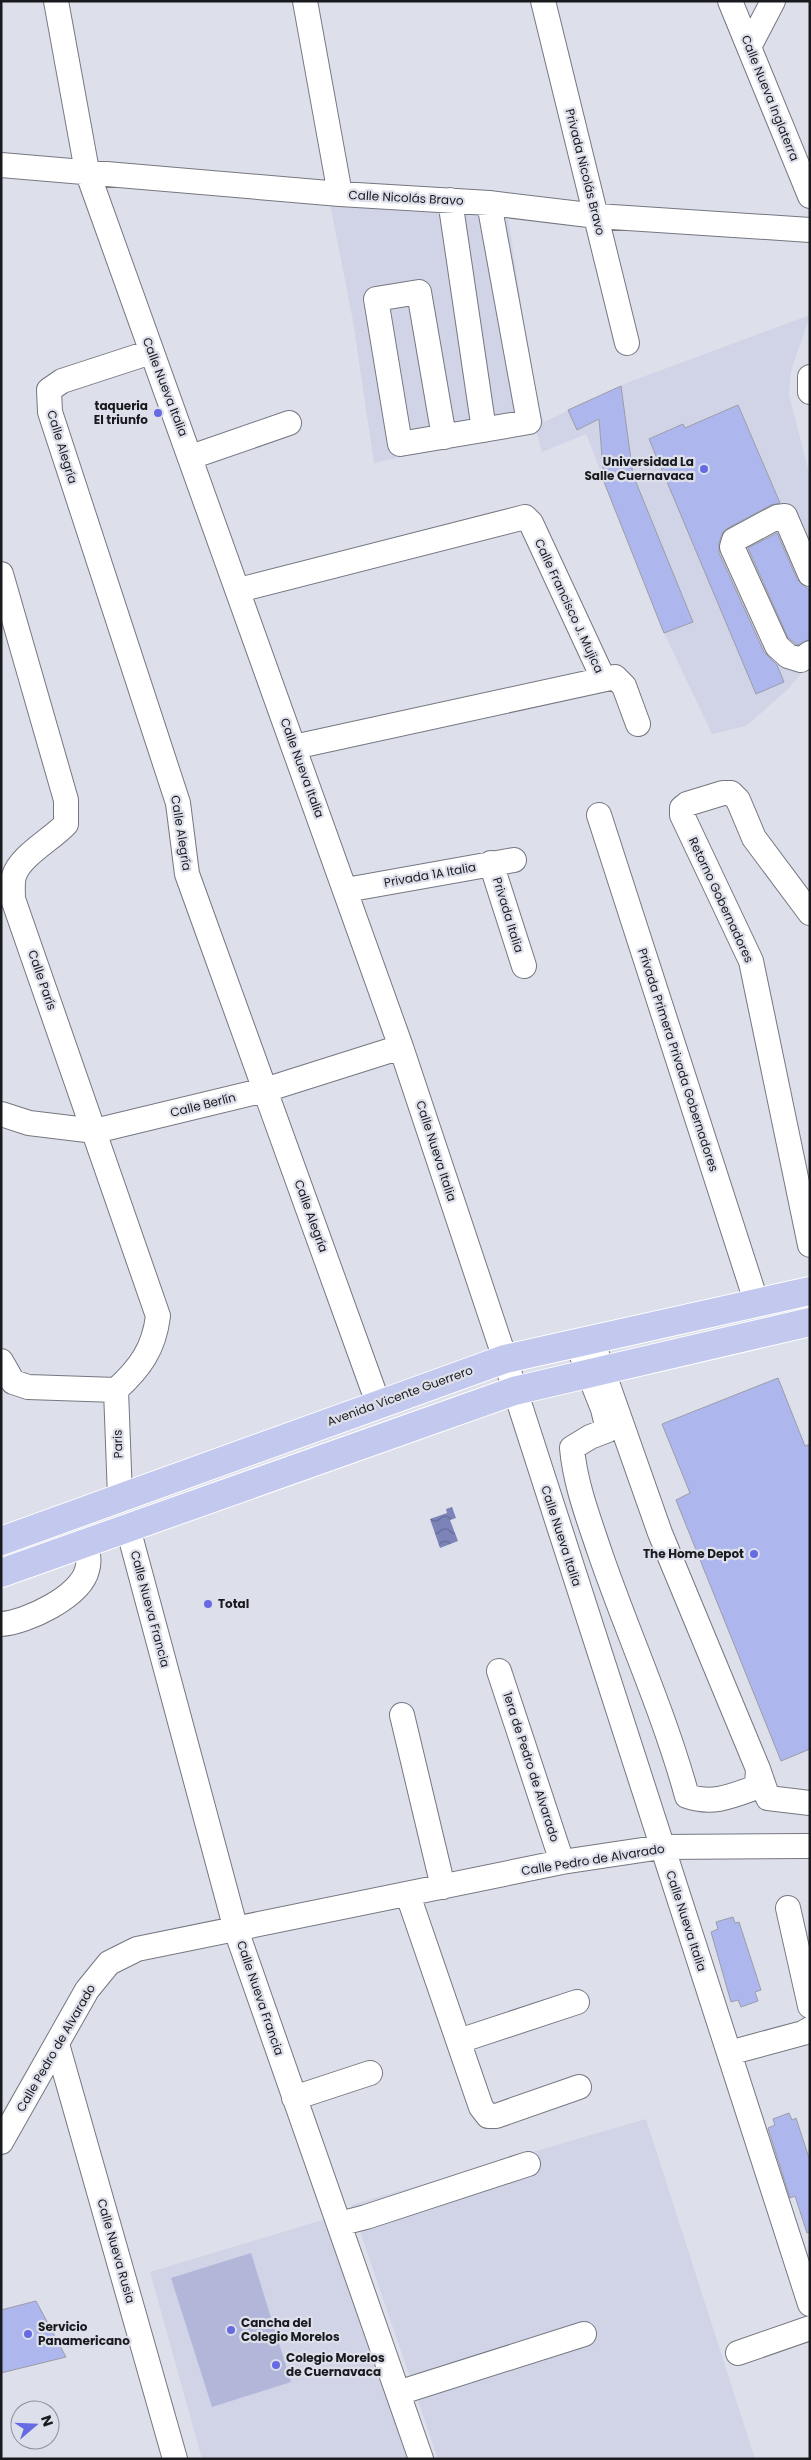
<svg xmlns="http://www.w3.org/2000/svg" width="811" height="2460" viewBox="0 0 811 2460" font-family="Poppins,sans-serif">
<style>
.built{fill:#d1d4e6}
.pitch{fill:#b2b7da}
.water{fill:url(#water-waves)}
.building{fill:#aeb6ee;stroke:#9b9da7}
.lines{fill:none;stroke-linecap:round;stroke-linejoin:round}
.minor-casing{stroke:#757781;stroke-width:26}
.major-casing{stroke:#fff;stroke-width:30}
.minor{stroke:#fff;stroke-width:24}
.major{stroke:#c3c8ef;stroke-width:28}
.poi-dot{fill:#666ae3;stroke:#dddfea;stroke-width:2}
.labels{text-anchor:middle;stroke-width:4.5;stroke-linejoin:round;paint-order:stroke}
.street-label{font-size:12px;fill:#191a1e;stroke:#dddfea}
.poi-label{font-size:12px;font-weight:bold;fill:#191a1e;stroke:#dddfea;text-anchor:start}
</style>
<defs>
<pattern id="water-waves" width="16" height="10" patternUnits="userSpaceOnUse" patternTransform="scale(1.25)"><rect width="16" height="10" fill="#7c83b8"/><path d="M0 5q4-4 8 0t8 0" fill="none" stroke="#656a95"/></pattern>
</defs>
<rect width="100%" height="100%" fill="#dddfea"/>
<path class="built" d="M 330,204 L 416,212 L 508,216 L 533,386 L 544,422 L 629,382 L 810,315 L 791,371 L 789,395 L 810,476 L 810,663 L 787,690 L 746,726 L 712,734 L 664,633 L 586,434 L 542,452 L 535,426 L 374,463 L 353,321 Z
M 646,2119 L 755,2459 L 438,2459 L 351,2205 Z
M 329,2218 L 407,2459 L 202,2459 L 150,2272 Z"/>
<path class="pitch" d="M 251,2253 L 291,2382 L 212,2407 L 171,2278 Z"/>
<path class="water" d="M 452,1507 L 456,1518 L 450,1520 L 458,1541 L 440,1548 L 430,1519 L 447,1513 L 446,1509 Z"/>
<path class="building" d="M 621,386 L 633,475 L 693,622 L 664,633 L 604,482 L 599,419 L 577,430 L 568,410 Z
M 738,405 L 780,503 L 771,505 L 728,528 L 723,532 L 719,543 L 719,553 L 764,652 L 777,665 L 784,682 L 756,694 L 649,439 L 683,424 L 685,428 Z
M 777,533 L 797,579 L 810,591 L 810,639 L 798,645 L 788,638 L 748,548 Z
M 778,1378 L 805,1446 L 810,1444 L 810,1749 L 781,1761 L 676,1500 L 690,1493 L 662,1424 Z
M 733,1917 L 735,1923 L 739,1922 L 761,1990 L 755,1992 L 758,2001 L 741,2007 L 738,2000 L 731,2002 L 711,1932 L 718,1929 L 716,1922 Z
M 789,2113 L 792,2120 L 796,2118 L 810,2161 L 810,2232 L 807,2233 L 795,2196 L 790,2198 L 768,2128 L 775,2125 L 773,2119 Z
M 36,2301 L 66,2357 L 1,2373 L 1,2310 Z"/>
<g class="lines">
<g class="minor-casing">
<path id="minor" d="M 56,1 L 87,171 L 401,1047 L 505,1359 L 810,2304
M 305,1 L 340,194
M 543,1 L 627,343
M 730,1 L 810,196
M 749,47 L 773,1
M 1,165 L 340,194 L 489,203 L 597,216 L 810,230
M 450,200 L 484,430
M 151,352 L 62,381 L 49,390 L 50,412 L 178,803 L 187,874 L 378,1403
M 810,377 L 810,392
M 444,437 L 419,292 L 376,299 L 400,444 L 529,422 L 489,203
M 191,457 L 289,423
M 1,574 L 66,800 L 66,824 C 51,840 20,856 14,876 C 12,883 13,892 13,899 L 158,1316 C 154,1349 140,1368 116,1390
M 810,574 L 785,516 L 777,517 L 734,540 L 732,547 L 777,646 L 788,656 L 801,660 L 810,653
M 239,590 L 525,517 L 531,523 L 603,678
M 294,747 L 615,677 L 624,686 L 638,724
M 599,815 L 757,1304
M 491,863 L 524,966
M 346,890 L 514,860
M 810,913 L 754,838 L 738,800 L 731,793 L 723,793 L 687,804 L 682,808 L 682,815 L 751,961 L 810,1245
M 1,1114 L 29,1123 L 95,1131 L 265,1090 L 401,1047
M 577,1343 L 603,1409 L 608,1430 L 590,1437 L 572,1448 C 575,1483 588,1517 599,1550 C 627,1632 664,1712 687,1796 C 713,1805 732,1796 757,1787 L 758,1769 L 660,1533 L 592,1340
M 1,1361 L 13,1382 L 28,1387 L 116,1390
M 116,1390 L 120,1497
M 128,1528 L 236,1930 L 421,2459
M 1,1624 C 26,1623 81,1596 87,1570 C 90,1561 88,1553 85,1543
M 499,1671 L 562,1862
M 402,1715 L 443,1887
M 758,1769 L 768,1798 L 810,1803
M 408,1895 L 481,2107 L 488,2116 L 496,2116 L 579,2087
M 788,1908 L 810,2006
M 459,2041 L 577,2002
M 57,2044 L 175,2459
M 729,2053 L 803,2033 L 810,2029
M 294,2098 L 370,2073
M 1,2142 L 87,1990 L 109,1963 L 137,1949 L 562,1862 L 662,1847 L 810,1846
M 339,2224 L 366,2217 L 528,2164
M 738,2353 L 810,2328
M 398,2393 L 584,2334"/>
</g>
<g class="major-casing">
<path id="major" d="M 1,1541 L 505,1359 L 810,1291
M 1,1573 L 514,1391 L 810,1322"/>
</g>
<use href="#minor" class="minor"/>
<use href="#major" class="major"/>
</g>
<g class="poi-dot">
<circle cx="158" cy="413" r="5"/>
<circle cx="704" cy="469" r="5"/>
<circle cx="754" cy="1554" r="5"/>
<circle cx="208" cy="1604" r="5"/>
<circle cx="231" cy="2330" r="5"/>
<circle cx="28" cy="2334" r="5"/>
<circle cx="276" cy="2365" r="5"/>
</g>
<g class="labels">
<g class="street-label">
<text transform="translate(770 98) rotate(68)" y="4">Calle Nueva Inglaterra</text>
<text transform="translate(585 172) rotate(76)" y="4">Privada Nicolás Bravo</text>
<text transform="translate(406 198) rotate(3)" y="4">Calle Nicolás Bravo</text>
<text transform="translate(165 387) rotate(69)" y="4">Calle Nueva Italia</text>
<text transform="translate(62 447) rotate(73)" y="4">Calle Alegría</text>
<text transform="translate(569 606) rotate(65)" y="4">Calle Francisco J. Mujica</text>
<text transform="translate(302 768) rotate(70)" y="4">Calle Nueva Italia</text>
<text transform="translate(181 833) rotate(81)" y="4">Calle Alegría</text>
<text transform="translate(430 875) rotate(-10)" y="4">Privada 1A Italia</text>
<text transform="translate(721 900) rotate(65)" y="4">Retorno Gobernadores</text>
<text transform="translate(508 915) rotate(73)" y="4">Privada Italia</text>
<text transform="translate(42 980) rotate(71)" y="4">Calle París</text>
<text transform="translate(678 1060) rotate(72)" y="4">Privada Primera Privada Gobernadores</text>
<text transform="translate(203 1105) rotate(-14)" y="4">Calle Berlín</text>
<text transform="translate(436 1151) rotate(72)" y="4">Calle Nueva Italia</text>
<text transform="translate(311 1216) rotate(70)" y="4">Calle Alegría</text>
<text transform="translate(400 1396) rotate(-20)" y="4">Avenida Vicente Guerrero</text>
<text transform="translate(118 1444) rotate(-92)" y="4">Paris</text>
<text transform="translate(561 1536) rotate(72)" y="4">Calle Nueva Italia</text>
<text transform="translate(150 1609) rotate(75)" y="4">Calle Nueva Francia</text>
<text transform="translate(531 1767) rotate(72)" y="4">1era de Pedro de Alvarado</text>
<text transform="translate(593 1860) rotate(-9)" y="4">Calle Pedro de Alvarado</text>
<text transform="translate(686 1921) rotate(72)" y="4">Calle Nueva Italia</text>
<text transform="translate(260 1998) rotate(71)" y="4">Calle Nueva Francia</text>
<text transform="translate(56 2048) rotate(-60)" y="4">Calle Pedro de Alvarado</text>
<text transform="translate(116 2251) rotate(74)" y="4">Calle Nueva Rusia</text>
</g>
<g class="poi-label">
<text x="148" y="410" text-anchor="end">taqueria<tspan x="148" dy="14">El triunfo</tspan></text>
<text x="694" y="466" text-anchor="end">Universidad La<tspan x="694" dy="14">Salle Cuernavaca</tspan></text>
<text x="744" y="1558" text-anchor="end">The Home Depot</text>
<text x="218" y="1608">Total</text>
<text x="241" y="2327">Cancha del<tspan x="241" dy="14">Colegio Morelos</tspan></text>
<text x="38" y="2331">Servicio<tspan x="38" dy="14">Panamericano</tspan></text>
<text x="286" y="2362">Colegio Morelos<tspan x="286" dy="14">de Cuernavaca</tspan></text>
</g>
</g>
<rect width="811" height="2460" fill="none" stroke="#191a1e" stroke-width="5"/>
<g transform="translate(35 2425) rotate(71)"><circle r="24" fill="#dddfea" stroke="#8f9098"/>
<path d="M0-4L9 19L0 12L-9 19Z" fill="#666ae3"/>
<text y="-8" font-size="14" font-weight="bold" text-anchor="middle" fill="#191a1e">N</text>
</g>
</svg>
